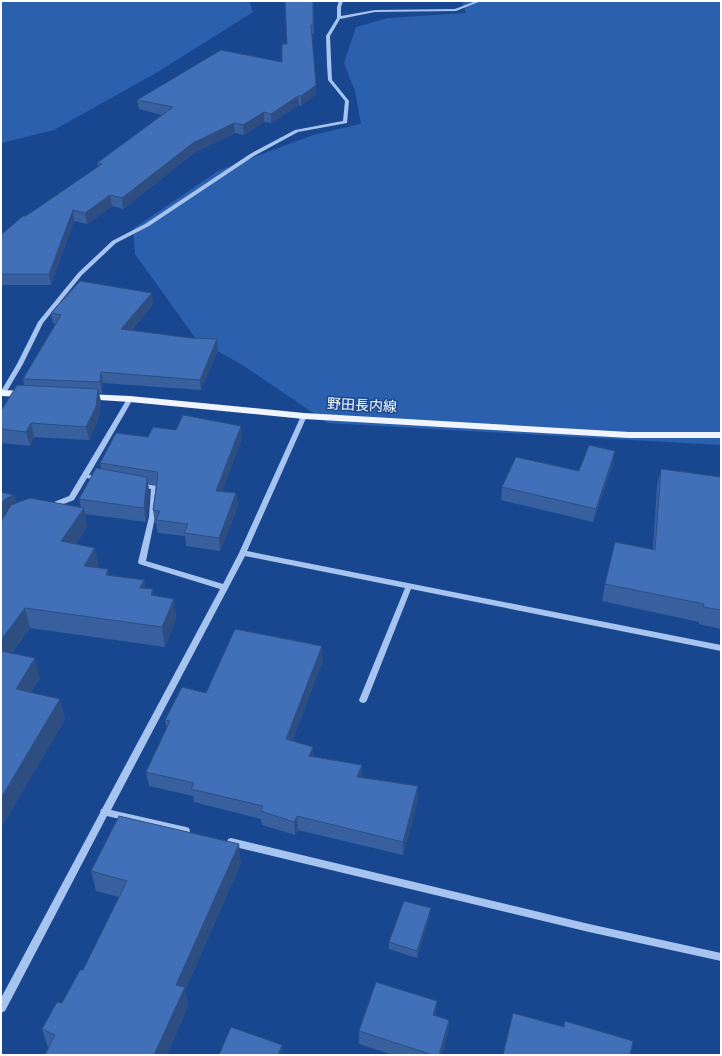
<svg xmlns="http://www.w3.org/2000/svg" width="722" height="1056" viewBox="0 0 722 1056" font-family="'Fira Sans Condensed','Noto Sans JP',sans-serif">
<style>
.green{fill:#2b60af}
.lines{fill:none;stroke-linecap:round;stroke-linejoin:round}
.minor{fill:#a6c4ef;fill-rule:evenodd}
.major{fill:#eff4ff;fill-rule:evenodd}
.wall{fill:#38609f}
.shaded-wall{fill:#2e4e82}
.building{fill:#4170b9;stroke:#2e4e82}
.labels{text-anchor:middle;stroke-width:3;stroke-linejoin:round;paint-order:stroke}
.street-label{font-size:14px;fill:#fff;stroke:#184790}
</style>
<rect width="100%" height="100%" fill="#184790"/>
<path class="green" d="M 1,1 L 249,1 L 253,12 L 156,73 L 54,130 L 1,143 Z
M 462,1 L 721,1 L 721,445 L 328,423 L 244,366 L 196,339 L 135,254 L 133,229 L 218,171 L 313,135 L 361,124 L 355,91 L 344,63 L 356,27 L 388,18 L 466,13 Z"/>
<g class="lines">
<path class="minor" d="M 339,1 L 343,1 L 341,7 L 341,16 L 375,10 L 455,9 L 476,1 L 481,1 L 456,11 L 375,12 L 340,19 L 330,36 L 332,80 L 349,101 L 347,123 L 298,132 L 254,156 L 149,226 L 116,243 L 82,275 L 43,323 L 23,364 L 6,393 L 5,394 L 1,394 L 1,391 L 17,364 L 38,322 L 78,273 L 112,241 L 145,224 L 250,154 L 295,130 L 343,121 L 345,101 L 328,80 L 327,65 L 326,36 L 337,18 L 337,7 Z
M 130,397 L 133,399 L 89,475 L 102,477 L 103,479 L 102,481 L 100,481 L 87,478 L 74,500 L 53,508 L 49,508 L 48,506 L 49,504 L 69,496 L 127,399 Z
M 304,414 L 307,416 L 247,551 L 721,645 L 721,651 L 411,589 L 367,700 L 366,702 L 363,703 L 360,702 L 359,700 L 405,588 L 245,556 L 111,810 L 186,827 L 189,828 L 190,831 L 189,834 L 186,835 L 107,816 L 5,1011 L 1,1013 L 1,998 L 100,813 L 101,809 L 102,809 L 220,589 L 139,564 L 138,562 L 149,517 L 151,489 L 138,487 L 137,485 L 140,483 L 157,486 L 158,488 L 155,517 L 146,561 L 223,584 L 239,553 L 301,416 Z
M 231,838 L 589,924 L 721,953 L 721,961 L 589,932 L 231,846 L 228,845 L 227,842 L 228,839 Z"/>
<path class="major" d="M 1,390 L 25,391 L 29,394 L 25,397 L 1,396 Z
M 87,394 L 130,396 L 304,413 L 629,432 L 721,432 L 721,438 L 629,438 L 304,419 L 130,402 L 84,399 L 83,397 Z"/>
</g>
<path class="wall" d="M 313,1 L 314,34 L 312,34 L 316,85 L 316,94 L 301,106 L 299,105 L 271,123 L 264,122 L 244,135 L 235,133 L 194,153 L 123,209 L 112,206 L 87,224 L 74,221 L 51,285 L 1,285 L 1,235 L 26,216 L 98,167 L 97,163 L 163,115 L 139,109 L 137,100 L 282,62 L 287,44 Z
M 153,304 L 131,331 L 191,338 L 217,339 L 218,350 L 201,390 L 103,383 L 102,393 L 99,393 L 101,402 L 98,420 L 89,440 L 34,437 L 30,446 L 1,443 L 1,411 L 24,385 L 23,379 L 56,324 L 53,323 L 51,313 Z
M 148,437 L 242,438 L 222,491 L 236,493 L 238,506 L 220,551 L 186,546 L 185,536 L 158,533 L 156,523 L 155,523 L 153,510 L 156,485 L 148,484 L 149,491 L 146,522 L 85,514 L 87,527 L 76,544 L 98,568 L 109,575 L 144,580 L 145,588 L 154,596 L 174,599 L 176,619 L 165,647 L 30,628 L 12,653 L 40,678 L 31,692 L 65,719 L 1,828 L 14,495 L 16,503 L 81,507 L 79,499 L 101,469 L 100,463 Z
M 613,464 L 593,522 L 501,500 L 502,487 Z
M 661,469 L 721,477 L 721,629 L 699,624 L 699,622 L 602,601 L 605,584 L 653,549 L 657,486 Z
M 323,660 L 292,741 L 313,756 L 362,777 L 418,786 L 418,800 L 403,855 L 298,830 L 295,835 L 262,825 L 261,819 L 194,802 L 193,796 L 149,786 L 146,772 L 167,729 L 165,720 L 206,693 Z
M 241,863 L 185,990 L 188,1006 L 167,1055 L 45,1055 L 49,1048 L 48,1048 L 42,1029 L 62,1003 L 83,970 L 119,897 L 96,891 L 91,871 Z
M 430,915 L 417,958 L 389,949 L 389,942 Z
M 437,1001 L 435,1016 L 449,1020 L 448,1033 L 442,1055 L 393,1055 L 359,1044 L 359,1031 Z"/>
<path class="shaded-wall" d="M 316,85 L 316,94 L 301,106 L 301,96 Z
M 298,96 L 299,105 L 271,123 L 271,114 Z
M 264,112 L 264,122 L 244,135 L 243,125 Z
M 234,123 L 235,133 L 194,153 L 123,209 L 122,198 L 193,143 Z
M 110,195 L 112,206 L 87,224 L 85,213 Z
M 73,210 L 74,221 L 51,285 L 49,274 Z
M 152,293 L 153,304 L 123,340 L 121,329 Z
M 217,339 L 218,350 L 201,390 L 200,380 Z
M 101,372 L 103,383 L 102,393 L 100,382 Z
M 98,389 L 101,402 L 98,420 L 89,440 L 86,427 Z
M 31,423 L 34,437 L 30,446 L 26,432 Z
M 241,426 L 242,438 L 218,504 L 216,491 Z
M 615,451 L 613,464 L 593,522 L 596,509 Z
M 147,477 L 149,491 L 146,522 L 144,508 Z
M 236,493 L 238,506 L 220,551 L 219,538 Z
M 14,495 L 19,514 L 1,531 L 1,504 L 5,499 Z
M 84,508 L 87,527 L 65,561 L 61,541 Z
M 95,548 L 99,567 L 84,566 Z
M 108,569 L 112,589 L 106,575 Z
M 144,580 L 147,599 L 140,588 Z
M 153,589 L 156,609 L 151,595 Z
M 174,599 L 176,619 L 165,647 L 162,627 Z
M 25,608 L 30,628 L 1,667 L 1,640 Z
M 322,646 L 323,660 L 287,753 L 286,739 Z
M 35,658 L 40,678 L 21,708 L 16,689 Z
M 60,699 L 65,719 L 1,828 L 1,798 Z
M 313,747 L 313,761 L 309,756 Z
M 362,765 L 362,778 L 357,777 Z
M 418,786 L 418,800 L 403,855 L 403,842 Z
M 297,816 L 298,830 L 295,835 L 294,822 Z
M 239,844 L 241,863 L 185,990 L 188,1006 L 167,1055 L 154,1055 L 176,985 Z
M 431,908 L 430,915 L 417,958 L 417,951 Z
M 437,1001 L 436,1014 L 432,1028 L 433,1015 Z
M 449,1020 L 448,1033 L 442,1055 L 439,1055 Z
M 282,1045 L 283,1055 L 278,1055 Z"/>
<path class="building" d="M 285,1 L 313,1 L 313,25 L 311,25 L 316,85 L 301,96 L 298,96 L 271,114 L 264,112 L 243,125 L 234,123 L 193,143 L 122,198 L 110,195 L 85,213 L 73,210 L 49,274 L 1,274 L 1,235 L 23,216 L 26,216 L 102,164 L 97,163 L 173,107 L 137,100 L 221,50 L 282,62 L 282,44 L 287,44 Z
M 80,281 L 152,293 L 121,329 L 191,338 L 217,339 L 200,380 L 101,372 L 100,382 L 23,379 L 61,315 L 51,313 Z
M 17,385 L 98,389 L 96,407 L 86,427 L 31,423 L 26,432 L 1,429 L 1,411 Z
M 183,415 L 241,426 L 216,491 L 236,493 L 219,538 L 184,533 L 188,524 L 156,520 L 160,511 L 153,510 L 158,475 L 157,472 L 100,463 L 116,433 L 148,437 L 153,427 L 176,430 Z
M 589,445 L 615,451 L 596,509 L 502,487 L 516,457 L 579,471 Z
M 96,468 L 147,477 L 144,508 L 79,499 Z
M 661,469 L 721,477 L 721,610 L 703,607 L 704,604 L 605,584 L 615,542 L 655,550 Z
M 1,492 L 14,495 L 5,499 L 1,504 Z
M 30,498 L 84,508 L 61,541 L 95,548 L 84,566 L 108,569 L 106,575 L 144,580 L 140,588 L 153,589 L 151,595 L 174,599 L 162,627 L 25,608 L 1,640 L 1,522 L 11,505 Z
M 235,629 L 322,646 L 286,739 L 313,747 L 309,756 L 362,765 L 357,777 L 418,786 L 403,842 L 297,816 L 294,822 L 261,811 L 263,806 L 191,789 L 194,783 L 146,772 L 170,721 L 165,720 L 182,687 L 206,693 Z
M 1,651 L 35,658 L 16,689 L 60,699 L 1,798 Z
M 119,816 L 239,844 L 176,985 L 185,987 L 154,1055 L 45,1055 L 55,1035 L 42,1029 L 57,1002 L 62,1003 L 80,970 L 83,970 L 127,881 L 91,871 Z
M 404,901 L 431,908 L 417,951 L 389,942 Z
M 376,982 L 437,1001 L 433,1015 L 449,1020 L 439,1055 L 433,1055 L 359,1031 Z
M 513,1013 L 564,1027 L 565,1021 L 633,1041 L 630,1055 L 503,1055 Z
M 231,1027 L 282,1045 L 278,1055 L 219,1055 Z"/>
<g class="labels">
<g class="street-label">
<text transform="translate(362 405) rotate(3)" y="5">野田長内線</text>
</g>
</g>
<rect width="722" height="1056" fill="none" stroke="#ffffff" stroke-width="4"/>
</svg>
